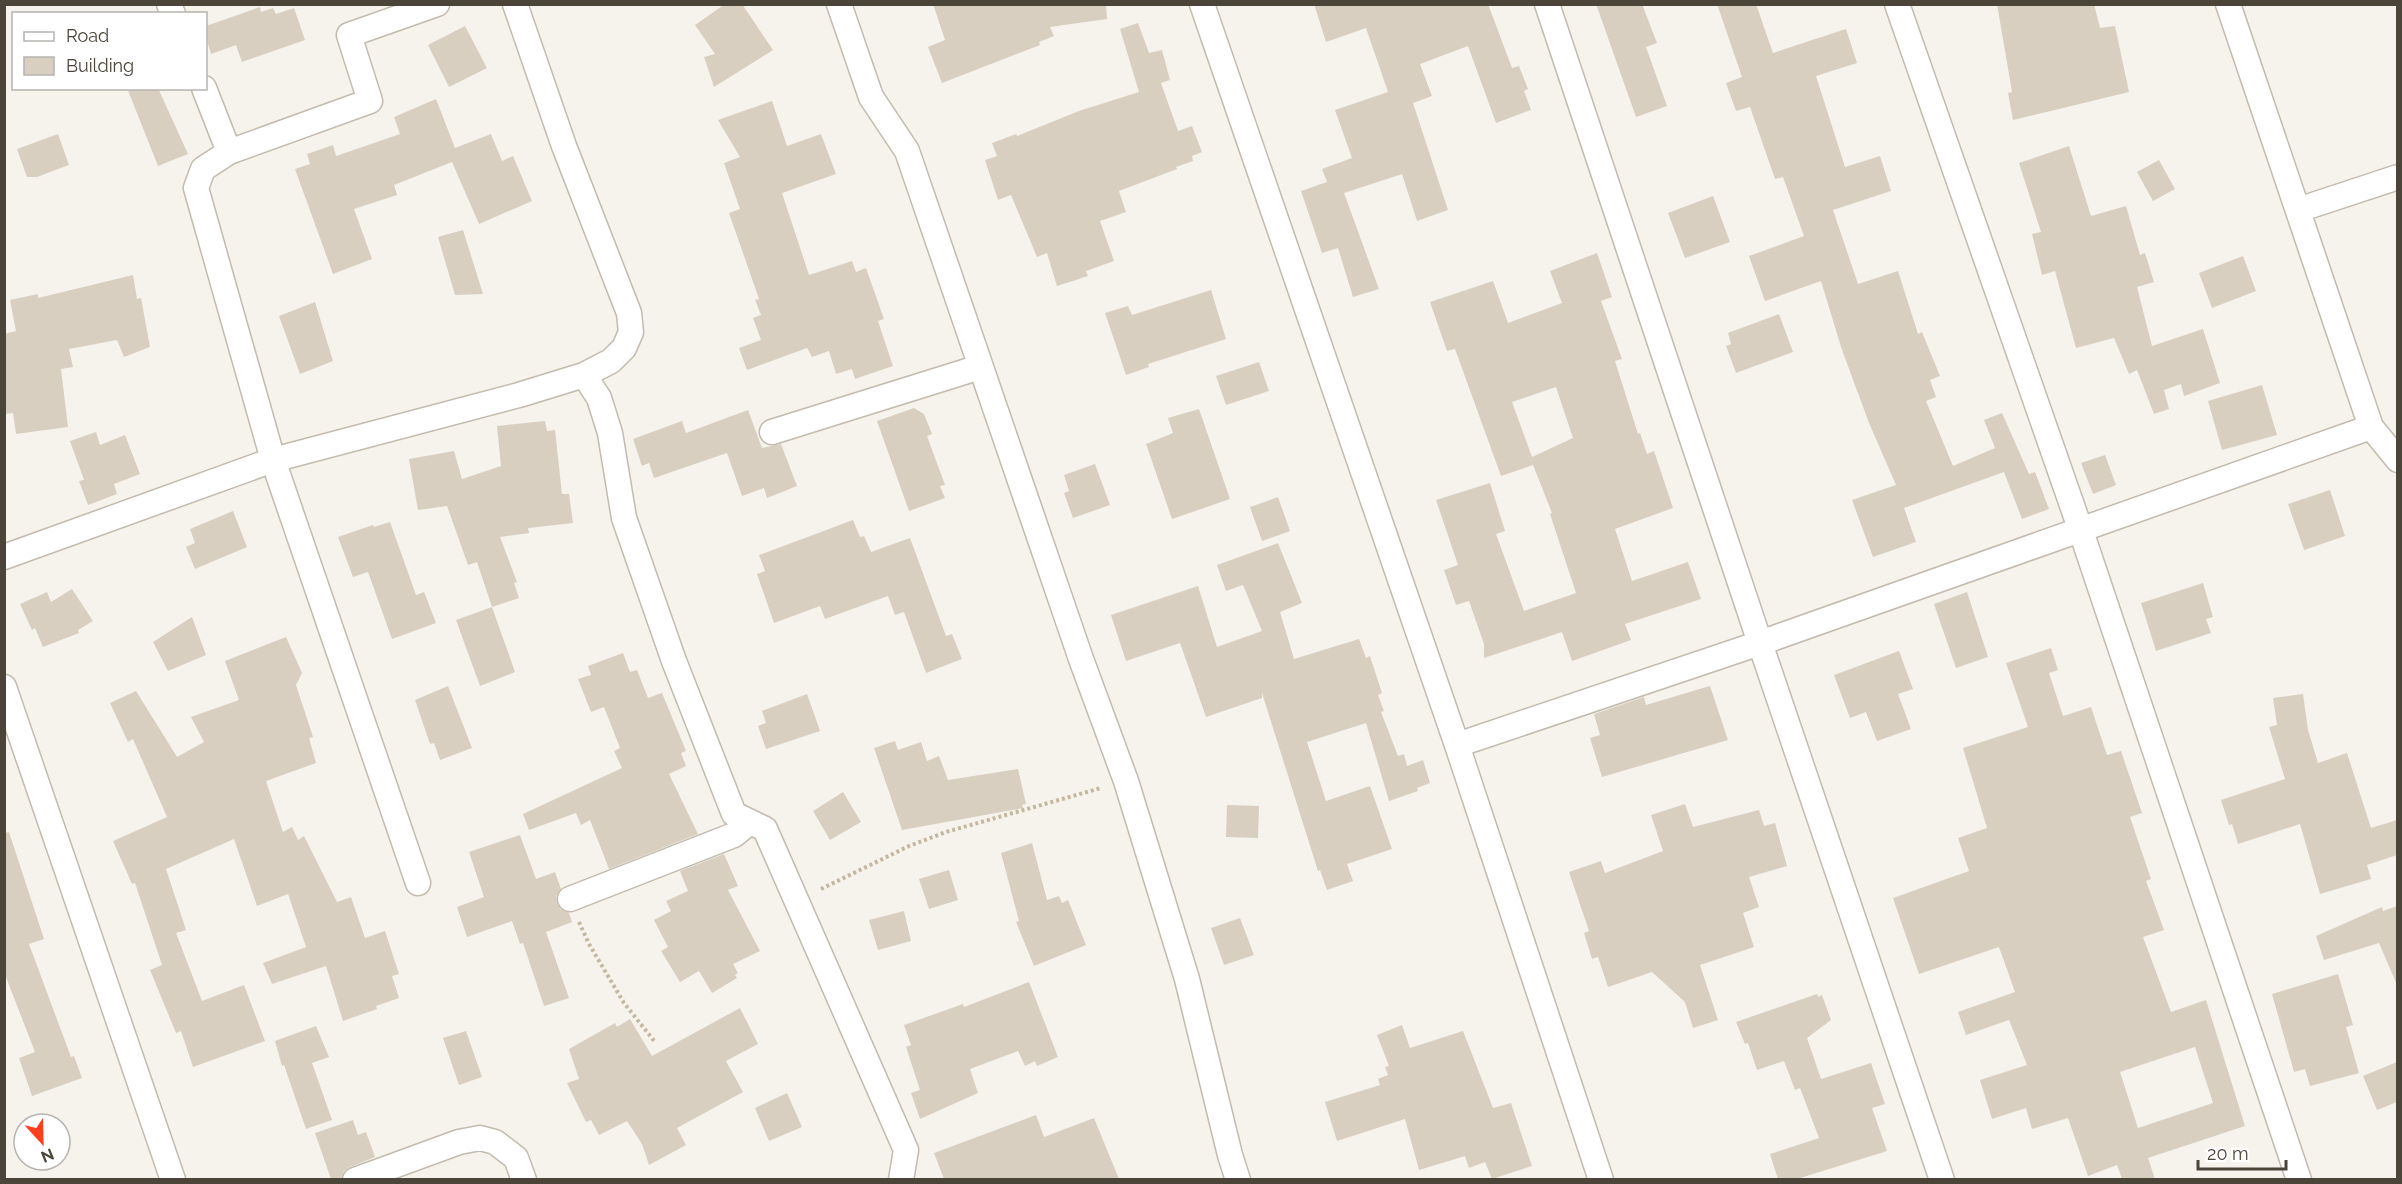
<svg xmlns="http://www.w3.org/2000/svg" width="2402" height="1184" viewBox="0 0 2402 1184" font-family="Raleway,sans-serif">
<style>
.building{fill:#d8cfc1;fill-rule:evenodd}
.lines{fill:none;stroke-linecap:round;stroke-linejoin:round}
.street-casing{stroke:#c2bbae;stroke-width:27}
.path{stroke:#c4b79f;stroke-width:4;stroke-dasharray:3 3;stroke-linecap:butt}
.street{stroke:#fff;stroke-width:24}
</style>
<rect width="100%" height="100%" fill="#f6f3ec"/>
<path class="building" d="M 725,4 L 742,4 L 773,50 L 714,87 L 704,57 L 715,54 L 695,25 Z
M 933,4 L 1106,4 L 1107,19 L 1050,27 L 1054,36 L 1039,42 L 1040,45 L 942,83 L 928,47 L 945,40 Z
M 1314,4 L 1488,4 L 1512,68 L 1519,66 L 1528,89 L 1524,91 L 1531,110 L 1496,123 L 1468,46 L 1420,64 L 1432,96 L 1413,103 L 1448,210 L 1417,221 L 1402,174 L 1344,193 L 1379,289 L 1353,297 L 1338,248 L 1322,253 L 1301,191 L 1327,182 L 1322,169 L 1352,158 L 1335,110 L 1388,92 L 1366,28 L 1326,42 Z
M 1596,4 L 1642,4 L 1657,43 L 1646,47 L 1667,106 L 1636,117 Z
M 1717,4 L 1756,4 L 1773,53 L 1846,29 L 1857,63 L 1816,76 L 1845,167 L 1880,156 L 1891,191 L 1833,210 L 1858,284 L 1898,271 L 1918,334 L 1922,332 L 1940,376 L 1930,380 L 1936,397 L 1926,401 L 1953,466 L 1995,448 L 1984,420 L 2002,413 L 2029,474 L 2035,472 L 2049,509 L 2022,519 L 2004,472 L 1904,508 L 1916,542 L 1873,557 L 1852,500 L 1896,485 L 1869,423 L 1841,347 L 1821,281 L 1765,301 L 1749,256 L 1804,236 L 1783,177 L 1775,179 L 1750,107 L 1736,111 L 1726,83 L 1742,77 Z
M 1997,4 L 2094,4 L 2100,28 L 2115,26 L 2129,92 L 2013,120 L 2008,93 L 2012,92 Z
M 260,7 L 261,12 L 273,8 L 276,14 L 294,8 L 305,40 L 242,62 L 236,45 L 211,54 L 206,37 L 206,26 Z
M 1138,23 L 1149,53 L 1162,50 L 1170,80 L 1161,83 L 1178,131 L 1192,126 L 1202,152 L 1192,156 L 1193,161 L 1176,167 L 1177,169 L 1119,191 L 1126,212 L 1100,221 L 1114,261 L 1086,271 L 1088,276 L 1057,286 L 1047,253 L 1037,257 L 1011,195 L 998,200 L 985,160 L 997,156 L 992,143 L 1016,134 L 1017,136 L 1079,111 L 1139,92 L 1120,29 Z
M 465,26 L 487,68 L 449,87 L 428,45 Z
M 127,88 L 158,88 L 188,154 L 158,166 Z
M 436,99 L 455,148 L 491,134 L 502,161 L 513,156 L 532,201 L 479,224 L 452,162 L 394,185 L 397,195 L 354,209 L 372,259 L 333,274 L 295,169 L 310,164 L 307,154 L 333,145 L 336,156 L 400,134 L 394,117 Z
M 772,101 L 787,146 L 821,134 L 836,174 L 782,193 L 809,275 L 852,261 L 856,272 L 866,268 L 884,319 L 878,321 L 893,366 L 855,379 L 852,369 L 836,374 L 829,351 L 812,357 L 807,348 L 747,370 L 739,348 L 761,340 L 753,318 L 761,315 L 755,300 L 759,299 L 729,213 L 740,209 L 724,163 L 740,157 L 718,120 Z
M 58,134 L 69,165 L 37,177 L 27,177 L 17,149 Z
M 2069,146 L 2091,216 L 2126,206 L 2140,255 L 2145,253 L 2154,282 L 2137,287 L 2152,346 L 2203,329 L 2220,383 L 2184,396 L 2181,384 L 2164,390 L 2169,409 L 2154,414 L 2137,370 L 2129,374 L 2114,338 L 2076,348 L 2055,271 L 2042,275 L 2032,234 L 2041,232 L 2019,163 Z
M 2159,160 L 2175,189 L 2153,201 L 2137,172 Z
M 1713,196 L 1730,242 L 1685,258 L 1668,213 Z
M 463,230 L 483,294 L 455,295 L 438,237 Z
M 1597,253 L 1612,297 L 1601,301 L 1622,359 L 1615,361 L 1638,434 L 1640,433 L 1647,454 L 1654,451 L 1673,508 L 1615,529 L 1632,581 L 1688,562 L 1701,599 L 1625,624 L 1631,640 L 1572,661 L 1562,632 L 1484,658 L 1484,644 L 1469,601 L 1456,605 L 1444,570 L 1458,565 L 1436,500 L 1490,483 L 1505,531 L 1496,534 L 1524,611 L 1576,593 L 1550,514 L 1552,513 L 1533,465 L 1501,476 L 1455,349 L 1447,351 L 1430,302 L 1493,281 L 1508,323 L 1562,303 L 1550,271 ZM 1556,387 L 1573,438 L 1532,457 L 1512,402 Z
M 2243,256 L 2256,291 L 2212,308 L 2199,273 Z
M 133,275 L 137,299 L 141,298 L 150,347 L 124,357 L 117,340 L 69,349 L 73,367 L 61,369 L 68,427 L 16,434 L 13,413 L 4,414 L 4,334 L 16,331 L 10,300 L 38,294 L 38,298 Z
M 1211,290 L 1226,339 L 1148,364 L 1149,367 L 1126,375 L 1105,313 L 1128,306 L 1132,315 Z
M 315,302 L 333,361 L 300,374 L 279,316 Z
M 1779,314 L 1793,352 L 1736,373 L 1726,346 L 1731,344 L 1728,333 Z
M 1259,362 L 1269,391 L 1226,405 L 1216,376 Z
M 2262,385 L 2277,435 L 2222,450 L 2208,401 Z
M 914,408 L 924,414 L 932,434 L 927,436 L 945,485 L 940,486 L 945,498 L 909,511 L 877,421 Z
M 1199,409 L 1230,499 L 1172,519 L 1146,444 L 1173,433 L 1168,418 Z
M 748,410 L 762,448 L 781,444 L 797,486 L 767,498 L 764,488 L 742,496 L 727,453 L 654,478 L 649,463 L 642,466 L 633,439 L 682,421 L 686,433 Z
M 545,421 L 547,431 L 555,430 L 562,494 L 569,494 L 573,523 L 528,528 L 529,533 L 500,537 L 517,582 L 514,583 L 519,598 L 492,607 L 477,562 L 468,565 L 447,506 L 418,510 L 409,459 L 454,451 L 462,479 L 501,466 L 497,426 Z
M 96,432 L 100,445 L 125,435 L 140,474 L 114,484 L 117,494 L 88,505 L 79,481 L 84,480 L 70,441 Z
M 2105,455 L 2116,485 L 2093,494 L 2081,463 Z
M 1095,464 L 1110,505 L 1073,518 L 1064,493 L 1069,491 L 1064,475 Z
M 2330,490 L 2345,536 L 2304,550 L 2288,504 Z
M 1278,497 L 1290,531 L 1262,541 L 1250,507 Z
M 233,511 L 247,547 L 195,569 L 186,547 L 195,543 L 190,529 Z
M 853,520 L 860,537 L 864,536 L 871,552 L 910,538 L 946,636 L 952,634 L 962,659 L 926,673 L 904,612 L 895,615 L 888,596 L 825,619 L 820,606 L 774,623 L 757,574 L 765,571 L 759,555 Z
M 390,522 L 416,595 L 424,592 L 436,623 L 392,639 L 368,572 L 353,577 L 338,537 L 373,525 L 374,527 Z
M 1278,543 L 1302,603 L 1280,612 L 1294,659 L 1359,639 L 1366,658 L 1370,656 L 1382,693 L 1378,695 L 1384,711 L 1381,712 L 1398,756 L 1404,754 L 1407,766 L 1423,760 L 1430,783 L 1417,788 L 1418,791 L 1389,801 L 1366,723 L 1307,742 L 1326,801 L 1370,786 L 1392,849 L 1347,864 L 1353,881 L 1327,890 L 1320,870 L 1318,871 L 1262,693 L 1262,698 L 1206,717 L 1180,643 L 1126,661 L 1111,615 L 1198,586 L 1217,647 L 1262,631 L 1243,585 L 1226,591 L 1217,565 Z
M 2203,583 L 2213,617 L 2206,619 L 2211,633 L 2156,651 L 2141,603 Z
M 72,589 L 93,621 L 78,630 L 79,633 L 43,647 L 35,628 L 32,630 L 20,604 L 47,592 L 51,602 Z
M 1967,592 L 1988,657 L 1956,668 L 1934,604 Z
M 492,607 L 515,672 L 480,686 L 456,620 Z
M 192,617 L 206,655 L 168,671 L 153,642 Z
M 286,637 L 302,673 L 296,685 L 313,737 L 309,738 L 316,763 L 266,781 L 283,832 L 292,827 L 298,840 L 304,836 L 337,902 L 351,897 L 365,938 L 385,931 L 399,974 L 392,976 L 399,998 L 376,1006 L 377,1009 L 343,1021 L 326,966 L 272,984 L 263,963 L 306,947 L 288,894 L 257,906 L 234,839 L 166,869 L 186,930 L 176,933 L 202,1001 L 244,985 L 265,1041 L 193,1067 L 181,1031 L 176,1033 L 150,970 L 162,965 L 135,883 L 132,884 L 113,841 L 167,817 L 133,739 L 128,742 L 110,703 L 136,691 L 177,757 L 204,742 L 191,717 L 239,700 L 225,661 Z
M 2051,648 L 2058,670 L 2049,673 L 2063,716 L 2091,707 L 2107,755 L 2121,751 L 2142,813 L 2130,817 L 2151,879 L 2146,881 L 2164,930 L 2143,937 L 2171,1012 L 2206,1000 L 2245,1126 L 2148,1158 L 2155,1179 L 2122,1179 L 2117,1165 L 2088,1176 L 2068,1118 L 2032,1129 L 2026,1108 L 1992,1119 L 1980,1080 L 2027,1065 L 2009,1020 L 1966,1035 L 1958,1012 L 2015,992 L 1999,947 L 1919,974 L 1893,898 L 1969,871 L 1958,838 L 1987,828 L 1963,748 L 2028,727 L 2006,663 ZM 2195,1047 L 2213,1103 L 2138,1128 L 2120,1072 Z
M 1899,651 L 1913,689 L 1898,694 L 1911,729 L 1877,741 L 1866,712 L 1850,718 L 1834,675 Z
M 623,653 L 630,672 L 637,670 L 648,698 L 662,693 L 686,751 L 681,753 L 686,766 L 669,774 L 698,834 L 609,869 L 590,820 L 581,825 L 576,813 L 529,830 L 523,814 L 622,768 L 614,751 L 620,748 L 604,707 L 591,712 L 578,679 L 591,675 L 588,666 Z
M 448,686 L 472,748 L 440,760 L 434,743 L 430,744 L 415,700 Z
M 1710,686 L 1728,740 L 1602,777 L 1590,738 L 1600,735 L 1594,714 L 1644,697 L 1646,705 Z
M 807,694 L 820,731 L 766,749 L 758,726 L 766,723 L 762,711 Z
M 2303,694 L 2308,730 L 2318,763 L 2347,753 L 2371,828 L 2397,820 L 2397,855 L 2367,865 L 2371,879 L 2320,894 L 2300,824 L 2238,844 L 2232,824 L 2229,825 L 2221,800 L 2285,779 L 2269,727 L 2277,725 L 2273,698 Z
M 895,741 L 898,750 L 921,742 L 927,761 L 939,756 L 948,780 L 1018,769 L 1026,804 L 1022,805 L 1023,808 L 902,830 L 874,748 Z
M 843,792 L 861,822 L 830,840 L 813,811 Z
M 1685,804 L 1693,827 L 1759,810 L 1764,826 L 1775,823 L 1787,866 L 1749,877 L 1759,907 L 1743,913 L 1754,947 L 1700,965 L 1718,1020 L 1693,1028 L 1685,1002 L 1652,972 L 1608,987 L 1598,957 L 1592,959 L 1584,933 L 1589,931 L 1569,872 L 1601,861 L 1605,873 L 1663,851 L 1651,815 Z
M 1227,805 L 1259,806 L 1258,838 L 1226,837 Z
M 9,832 L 44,939 L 29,944 L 71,1057 L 74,1056 L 82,1078 L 32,1096 L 19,1058 L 35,1052 L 4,972 L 4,833 Z
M 520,835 L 536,879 L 555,872 L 561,889 L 556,896 L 557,904 L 561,910 L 569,913 L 572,922 L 546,932 L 569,998 L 544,1006 L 523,943 L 520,944 L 512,921 L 467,937 L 457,907 L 484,897 L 469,852 Z
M 1032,843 L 1047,900 L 1059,896 L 1062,903 L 1068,900 L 1086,945 L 1034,966 L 1016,922 L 1019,921 L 1001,853 Z
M 724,854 L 738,886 L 728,890 L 760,951 L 733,964 L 738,973 L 735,975 L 737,978 L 712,993 L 699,971 L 680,982 L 661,951 L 668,947 L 654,920 L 671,911 L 666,901 L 688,891 L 680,871 Z
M 949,870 L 958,900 L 929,909 L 919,879 Z
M 2397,906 L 2397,985 L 2379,943 L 2324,960 L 2316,936 L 2382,907 L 2383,911 Z
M 904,911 L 911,941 L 878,950 L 869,920 Z
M 1240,918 L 1254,955 L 1224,965 L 1211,928 Z
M 2338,974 L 2353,1025 L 2346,1027 L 2359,1073 L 2310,1086 L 2305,1069 L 2294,1072 L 2272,994 Z
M 1029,982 L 1058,1057 L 1037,1066 L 1035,1061 L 1025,1066 L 1018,1051 L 970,1069 L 978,1093 L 920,1119 L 911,1093 L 920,1090 L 906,1047 L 911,1045 L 904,1025 L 963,1004 L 964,1007 Z
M 1817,994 L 1818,997 L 1822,995 L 1831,1020 L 1807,1038 L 1821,1079 L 1871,1063 L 1885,1104 L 1872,1108 L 1887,1151 L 1797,1179 L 1778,1179 L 1770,1154 L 1819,1138 L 1800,1088 L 1795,1090 L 1784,1061 L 1757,1070 L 1748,1043 L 1745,1044 L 1736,1022 Z
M 740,1008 L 758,1044 L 726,1061 L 743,1092 L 677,1128 L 686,1145 L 649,1165 L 642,1144 L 627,1121 L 599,1135 L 591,1120 L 586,1122 L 567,1083 L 579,1079 L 569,1049 L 615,1023 L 617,1027 L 630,1019 L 652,1056 Z
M 1402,1025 L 1410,1048 L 1463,1031 L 1493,1108 L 1511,1103 L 1532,1166 L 1492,1179 L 1485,1162 L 1469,1168 L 1465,1156 L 1419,1170 L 1405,1119 L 1337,1141 L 1325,1102 L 1380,1085 L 1378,1079 L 1388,1075 L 1385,1067 L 1389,1066 L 1377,1035 Z
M 316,1026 L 329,1057 L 312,1063 L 332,1120 L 306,1129 L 284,1065 L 282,1066 L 275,1041 Z
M 466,1031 L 482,1077 L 459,1085 L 443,1038 Z
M 2397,1062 L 2397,1102 L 2377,1110 L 2363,1076 Z
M 787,1093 L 802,1127 L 769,1141 L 755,1108 Z
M 1036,1115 L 1044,1137 L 1094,1118 L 1119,1179 L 944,1179 L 934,1153 Z
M 353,1120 L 358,1135 L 366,1132 L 375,1157 L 350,1167 L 344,1171 L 341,1179 L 331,1179 L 315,1133 Z"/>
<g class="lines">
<g class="street-casing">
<path id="street" d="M 169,4 L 173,14
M 839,4 L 871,97 L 907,151 L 1081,659 L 1126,781 L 1187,979 L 1230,1155 L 1238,1180
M 1202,4 L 1457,745 L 1601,1180
M 1547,4 L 1760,643 L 1942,1180
M 1897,4 L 2081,531 L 2299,1180
M 2228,4 L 2371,427 L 2398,460
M 204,88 L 229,152 L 203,169 L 196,188 L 273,460 L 418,883
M 229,152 L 370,101 L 349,35 L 437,4
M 2298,210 L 2398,177
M 584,375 L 599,398 L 610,433 L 624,518 L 674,661 L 734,814 L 765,829 L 906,1150 L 901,1180
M 772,432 L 980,367
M 4,557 L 273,460 L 519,395 L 584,375 L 611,361 L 624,348 L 631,332 L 629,313 L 564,146 L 515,4
M 4,687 L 173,1180
M 1457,745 L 1760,643 L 2371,427
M 570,899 L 734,835 L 750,822
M 355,1180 L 459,1142 L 480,1138 L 495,1142 L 516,1158 L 524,1180"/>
</g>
<path class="path" d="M 821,889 L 909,846 L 946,832 L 1101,788
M 579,922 L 589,944 L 624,1003 L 655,1042"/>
<use href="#street" class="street"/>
</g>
<rect width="2402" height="1184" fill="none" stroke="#4b4439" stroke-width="12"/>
<rect x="12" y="12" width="195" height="78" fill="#ffffff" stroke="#b7b4b0" stroke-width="1.5"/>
<rect x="24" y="32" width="30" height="9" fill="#ffffff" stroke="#b7b4b0" stroke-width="1.5"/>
<text x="66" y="42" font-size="18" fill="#4b4439">Road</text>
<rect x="24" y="57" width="30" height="18" fill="#d8cfc1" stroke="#b7b4b0" stroke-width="1.5"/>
<text x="66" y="72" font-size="18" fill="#4b4439">Building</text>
<g transform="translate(42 1142) rotate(158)"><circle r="28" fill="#ffffff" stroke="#b7b4b0" stroke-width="1.5"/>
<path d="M0-4.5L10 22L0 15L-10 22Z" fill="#fc3f1d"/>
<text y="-9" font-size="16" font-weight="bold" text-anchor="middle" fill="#4b4439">N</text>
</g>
<path d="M2198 1160v9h88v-9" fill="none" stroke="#4b4439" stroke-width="3"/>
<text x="2207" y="1160" font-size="18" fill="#4b4439" stroke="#ffffff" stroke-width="4.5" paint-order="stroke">20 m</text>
</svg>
